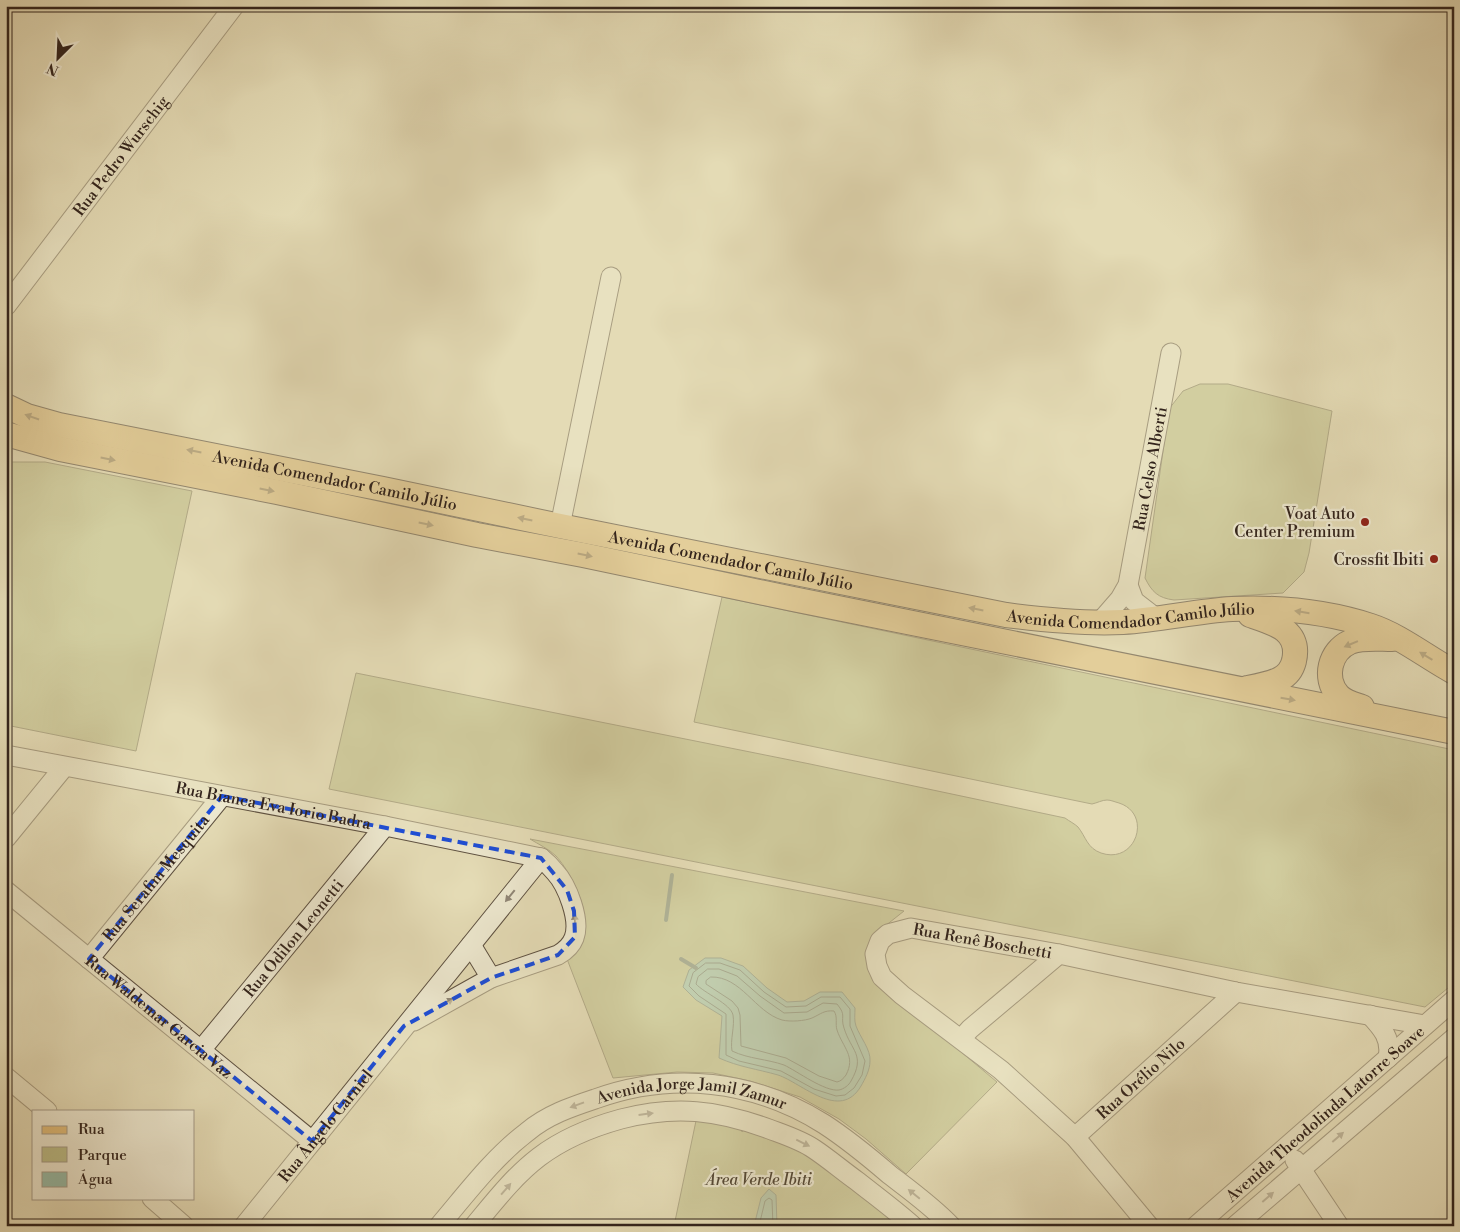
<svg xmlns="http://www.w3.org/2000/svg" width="1460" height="1232" viewBox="0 0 1460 1232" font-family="'Libre Bodoni',serif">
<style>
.green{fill:#bcbe88;stroke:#787152}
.water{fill:#97bca7;stroke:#6f7f6f}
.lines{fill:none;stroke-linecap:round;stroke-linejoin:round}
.shore{stroke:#657062;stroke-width:1}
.stream{stroke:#6f7f6f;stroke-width:4}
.minor-casing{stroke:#5f5242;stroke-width:21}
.major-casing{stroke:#33241c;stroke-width:26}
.minor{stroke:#ede8cf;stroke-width:19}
.major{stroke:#e2be7a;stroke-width:24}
.oneway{fill:#8a714b}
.oneway2{fill:#908676}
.marked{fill:none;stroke:#1d4ed8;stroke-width:4;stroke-dasharray:10 6;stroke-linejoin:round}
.poi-dot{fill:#8f2418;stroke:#ede8cf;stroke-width:2}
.labels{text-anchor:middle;stroke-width:4.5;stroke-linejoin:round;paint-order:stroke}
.street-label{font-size:16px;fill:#33241c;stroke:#ede8cf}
.poi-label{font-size:16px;fill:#33241c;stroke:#ede8cf;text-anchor:end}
.park-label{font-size:16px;font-style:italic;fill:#554a37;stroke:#ede8cf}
</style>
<rect width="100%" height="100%" fill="#e4dbb5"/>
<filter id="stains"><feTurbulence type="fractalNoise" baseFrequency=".004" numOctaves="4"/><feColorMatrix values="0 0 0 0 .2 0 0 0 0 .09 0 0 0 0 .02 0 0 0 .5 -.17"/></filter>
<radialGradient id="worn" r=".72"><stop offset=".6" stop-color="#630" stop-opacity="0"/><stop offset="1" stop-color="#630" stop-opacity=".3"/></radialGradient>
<path class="green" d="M 1200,384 L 1228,384 L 1332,411 L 1309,553 L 1304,572 L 1283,593 L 1174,600 C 1158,598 1152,592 1145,578 L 1169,409 L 1183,391 Z
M 6,462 L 45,462 L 192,491 L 136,751 L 6,725 Z
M 722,597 L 1454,750 L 1454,983 L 1425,1007 L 329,789 L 356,673 L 810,764 L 1065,818 C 1069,821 1075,824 1078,827 C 1086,837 1087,848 1101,853 C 1136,865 1153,814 1119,803 C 1115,802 1111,800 1107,800 C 1102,800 1097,803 1092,804 L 694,722 Z
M 530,839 L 904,911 L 875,934 L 875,980 L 997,1082 L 906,1174 L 866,1139 L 839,1119 L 800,1097 L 750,1081 L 713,1073 L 677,1072 L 613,1078 L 567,959 C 604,940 577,879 556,856 C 549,849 538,844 530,839 Z
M 697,1116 L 743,1124 L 742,1132 L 745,1124 L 794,1143 L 899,1226 L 674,1226 Z"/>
<path class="water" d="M 705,958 L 721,958 L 743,966 L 767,988 L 787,1002 L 804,1001 L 820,992 L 842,992 L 855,1008 C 855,1014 854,1021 856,1026 C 860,1037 871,1050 870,1061 C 870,1070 865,1079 861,1086 C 840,1122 802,1083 778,1075 C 757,1069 739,1067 719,1058 L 722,1016 L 696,1000 L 683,987 L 689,970 Z
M 769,1189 L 776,1195 L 777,1226 L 754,1226 L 761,1198 Z"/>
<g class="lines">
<path class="shore" d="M 706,963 L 720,963 L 740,970 L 764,992 L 786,1007 L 806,1006 L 821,997 L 840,997 L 850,1009 L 850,1026 L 865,1061 L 862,1075 L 854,1088 L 845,1095 L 836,1096 L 814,1089 L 781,1071 L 739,1061 L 726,1055 L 726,1014 L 699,996 L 689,986 L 693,973 Z
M 708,969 L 719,969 L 737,976 L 760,996 L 784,1013 L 807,1012 L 823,1003 L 837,1004 C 847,1016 840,1016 844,1028 C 851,1051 866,1055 851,1081 C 849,1085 844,1089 839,1090 C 825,1092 797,1071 784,1065 C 767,1059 749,1059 732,1051 C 730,1040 735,1026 733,1015 C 731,1004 704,993 696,984 L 698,977 Z
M 711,977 C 741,976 755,1012 782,1020 C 790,1022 805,1021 812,1018 C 821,1014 824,1010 834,1011 C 838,1017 835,1024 837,1030 C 843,1048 856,1056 846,1075 C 843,1079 841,1081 837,1082 L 819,1076 L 786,1058 L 741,1046 L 740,1015 L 738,1008 L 732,1001 L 706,984 L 706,981 Z
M 759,1226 L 765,1201 L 769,1198 L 772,1200 L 773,1226"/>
<path class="stream" d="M 666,920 L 672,875
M 681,959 L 696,968"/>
<g class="minor-casing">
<g id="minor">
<path id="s1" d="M 6,306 L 234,6"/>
<path d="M 560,526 L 611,277"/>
<path d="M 1128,585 L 1134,601 L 1156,618"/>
<path id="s2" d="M 1100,622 L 1120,599 L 1128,585 L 1171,353"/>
<path id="s3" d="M 6,755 L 385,826 L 541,858"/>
<path d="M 6,838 L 64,767"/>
<path id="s4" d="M 6,891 L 312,1141"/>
<path d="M 471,945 L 491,978"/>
<path id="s5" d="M 89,959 L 222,796"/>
<path d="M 1370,1015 C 1382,1028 1392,1039 1388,1058"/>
<path d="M 414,1021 L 491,978 L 558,955 C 565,951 571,946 574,938 C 581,920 567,885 555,872 C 551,867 546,862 541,858"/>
<path d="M 961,1039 L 970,1029 L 1059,954"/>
<path id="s6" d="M 201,1050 L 385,826"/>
<path d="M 6,1077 L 47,1111"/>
<path id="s7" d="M 1075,1137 L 1236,992"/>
<path d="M 1295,1160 L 1339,1226"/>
<path d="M 152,1198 L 184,1226"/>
<path id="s8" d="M 244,1226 L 541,858"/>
<path id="s9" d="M 439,1226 C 467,1193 493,1158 527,1132 C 547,1115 571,1107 595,1099 C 672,1071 754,1080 824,1124 C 847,1139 869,1157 890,1175 C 911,1191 933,1207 951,1226"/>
<path d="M 474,1226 C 494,1202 514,1176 539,1157 C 564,1138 592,1127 621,1119 C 676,1105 717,1110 769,1129 C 785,1135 801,1140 814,1149 C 829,1159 843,1171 857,1181 C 876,1196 895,1210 913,1226"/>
<path id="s10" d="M 1149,1226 L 1075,1137 L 1001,1070 L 902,995 L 882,977 L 877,966 L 875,954 L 880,941 L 888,934 L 911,928 L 1059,954 L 1236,992 L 1425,1025"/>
<path id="s11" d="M 1196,1226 L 1454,1000"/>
<path d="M 1235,1226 L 1454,1038"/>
</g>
</g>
<g class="major-casing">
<g id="major">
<path id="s12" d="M 6,406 L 27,416 L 59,425 L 383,489 L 560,526 L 1006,615 C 1045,620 1084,624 1123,622 C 1160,620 1196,611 1232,609 C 1278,607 1328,612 1371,626 C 1399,635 1428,658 1454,672"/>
<path d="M 6,434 L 60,449 L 277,492 L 477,535 L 583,555 L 793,599 L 1454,732"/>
<path d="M 1247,688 C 1258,686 1270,684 1280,679 C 1288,675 1292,669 1294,661 C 1301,630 1274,623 1250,615"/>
<path d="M 1362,707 C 1353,704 1344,702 1338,695 C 1323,678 1330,651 1350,642 C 1362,637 1379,639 1392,639"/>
</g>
</g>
<use href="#minor" class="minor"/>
<use href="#major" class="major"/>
</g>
<defs><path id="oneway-solid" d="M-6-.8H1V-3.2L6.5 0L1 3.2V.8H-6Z" transform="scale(1.25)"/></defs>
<g class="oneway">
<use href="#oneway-solid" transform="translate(32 417) rotate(-161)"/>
<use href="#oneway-solid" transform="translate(194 451) rotate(-169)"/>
<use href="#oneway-solid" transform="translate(108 459) rotate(11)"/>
<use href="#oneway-solid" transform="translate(267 490) rotate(11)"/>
<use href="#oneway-solid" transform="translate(525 519) rotate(-168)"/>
<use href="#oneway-solid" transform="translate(426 524) rotate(12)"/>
<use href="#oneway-solid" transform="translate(585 555) rotate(12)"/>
<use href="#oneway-solid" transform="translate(976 609) rotate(-169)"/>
<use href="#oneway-solid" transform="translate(1302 612) rotate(-171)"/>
<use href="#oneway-solid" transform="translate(1351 644) rotate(157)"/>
<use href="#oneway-solid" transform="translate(1426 656) rotate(-149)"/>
<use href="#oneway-solid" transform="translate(1288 699) rotate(10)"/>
</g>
<g class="oneway2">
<use href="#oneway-solid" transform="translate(510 896) rotate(129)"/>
<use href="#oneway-solid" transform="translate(575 921) rotate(-95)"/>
<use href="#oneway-solid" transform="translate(447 1002) rotate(-29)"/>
<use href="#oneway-solid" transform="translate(577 1105) rotate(160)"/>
<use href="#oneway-solid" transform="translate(646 1114) rotate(-7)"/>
<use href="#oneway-solid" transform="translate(1338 1137) rotate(-41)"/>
<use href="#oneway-solid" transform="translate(803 1143) rotate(26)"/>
<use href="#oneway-solid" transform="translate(506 1189) rotate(-49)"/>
<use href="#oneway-solid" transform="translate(914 1194) rotate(-141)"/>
<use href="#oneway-solid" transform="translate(1268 1197) rotate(-41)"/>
</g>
<path d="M0 0H1460V1232H0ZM 222,796 L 541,858 L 567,890 L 574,911 L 575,937 L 558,955 L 491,978 L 404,1026 L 312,1141 L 89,959 Z" fill="#e4dbb5" fill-opacity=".55" fill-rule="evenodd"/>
<path class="marked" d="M 222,796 L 541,858 L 567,890 L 574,911 L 575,937 L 558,955 L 491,978 L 404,1026 L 312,1141 L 89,959 Z"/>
<g class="poi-dot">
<circle cx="1365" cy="522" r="5"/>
<circle cx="1434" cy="559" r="5"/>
</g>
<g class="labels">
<g class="street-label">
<text dy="6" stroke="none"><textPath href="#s1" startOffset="189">Rua Pedro Wurschig</textPath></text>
<text dy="6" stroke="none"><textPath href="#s2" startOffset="165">Rua Celso Alberti</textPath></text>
<text dy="6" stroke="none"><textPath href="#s12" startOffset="338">Avenida Comendador Camilo Júlio</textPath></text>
<text dy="6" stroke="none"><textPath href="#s12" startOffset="742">Avenida Comendador Camilo Júlio</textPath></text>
<text dy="6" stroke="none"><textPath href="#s12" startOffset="1148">Avenida Comendador Camilo Júlio</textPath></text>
<text dy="6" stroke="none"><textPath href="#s3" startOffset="272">Rua Bianca Eva Iorio Badra</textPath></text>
<text dy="6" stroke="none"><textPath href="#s5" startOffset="105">Rua Serafim Mesquita</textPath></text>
<text dy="6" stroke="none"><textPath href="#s6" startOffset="145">Rua Odilon Leonetti</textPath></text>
<text dy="6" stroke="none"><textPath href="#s10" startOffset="512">Rua Renê Boschetti</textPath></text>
<text dy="6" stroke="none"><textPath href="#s4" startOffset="198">Rua Waldemar Garcia Vaz</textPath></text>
<text dy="6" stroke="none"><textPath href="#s7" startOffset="88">Rua Orélio Nilo</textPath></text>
<text dy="6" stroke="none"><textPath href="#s9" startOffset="304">Avenida Jorge Jamil Zamur</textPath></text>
<text dy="6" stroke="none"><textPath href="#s11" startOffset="171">Avenida Theodolinda Latorre Soave</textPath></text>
<text dy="6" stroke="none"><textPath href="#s8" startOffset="129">Rua Ângelo Carniel</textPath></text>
</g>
<g class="poi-label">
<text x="1355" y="519">Voat Auto<tspan x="1355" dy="18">Center Premium</tspan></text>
<text x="1424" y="565">Crossfit Ibiti</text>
</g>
<g class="park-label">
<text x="759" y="1185">Área Verde Ibiti</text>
</g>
</g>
<rect width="1460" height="1232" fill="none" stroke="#e4dbb5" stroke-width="25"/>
<rect x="8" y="8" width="1445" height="1217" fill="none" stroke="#33241c" stroke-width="2.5"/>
<rect x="12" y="12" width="1435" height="1207" fill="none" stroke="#33241c"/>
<rect x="32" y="1110" width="162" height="90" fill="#ede8cf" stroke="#a39a87"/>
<rect x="42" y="1126" width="25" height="8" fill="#e2be7a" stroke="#a39a87"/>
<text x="78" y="1134" font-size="15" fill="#33241c">Rua</text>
<rect x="42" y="1147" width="25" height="15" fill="#bcbe88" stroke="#a39a87"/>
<text x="78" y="1160" font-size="15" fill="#33241c">Parque</text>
<rect x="42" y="1172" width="25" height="15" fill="#97bca7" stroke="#a39a87"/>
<text x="78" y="1184" font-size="15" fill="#33241c">Água</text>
<g transform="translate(58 58) rotate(204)" stroke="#ede8cf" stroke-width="4" paint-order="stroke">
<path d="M0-4L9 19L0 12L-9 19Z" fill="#33241c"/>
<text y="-8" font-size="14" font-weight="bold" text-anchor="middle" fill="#33241c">N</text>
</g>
<rect width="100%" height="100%" filter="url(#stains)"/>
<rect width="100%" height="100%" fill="url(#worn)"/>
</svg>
